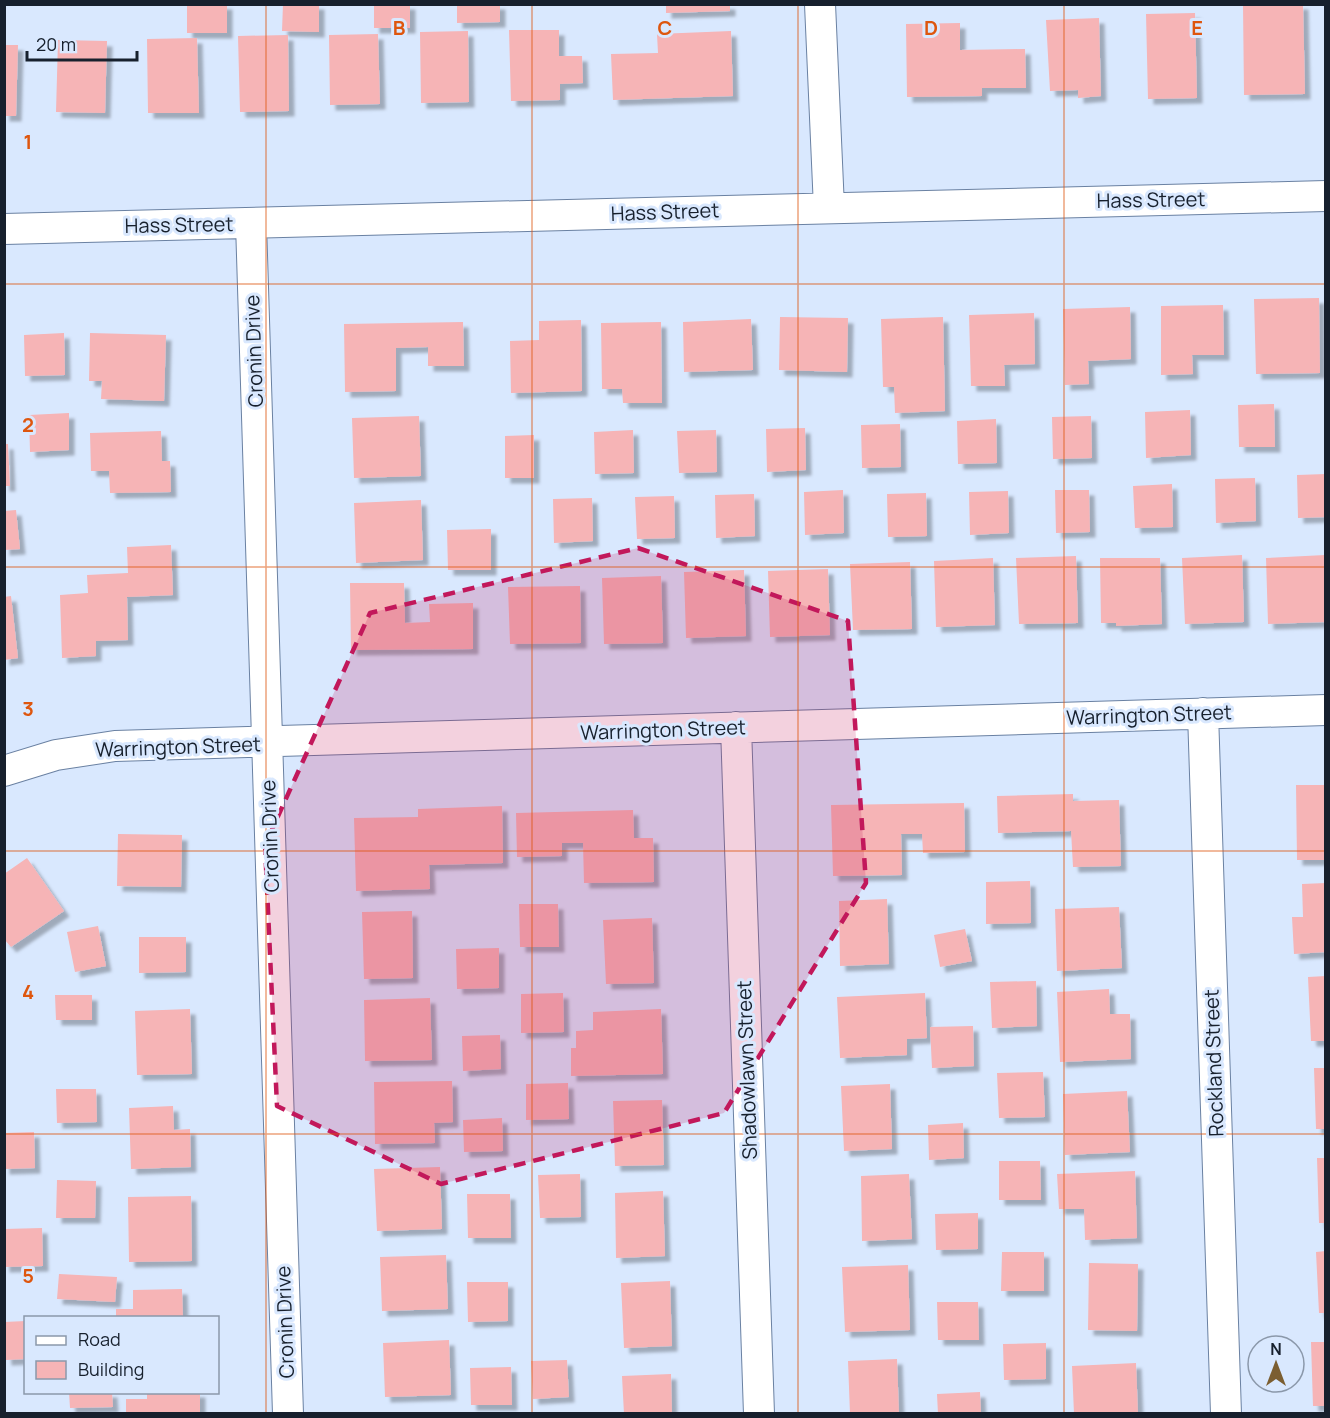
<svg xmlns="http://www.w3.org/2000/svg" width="1330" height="1418" viewBox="0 0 1330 1418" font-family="Manrope,sans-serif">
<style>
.building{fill:#f6b4b6;filter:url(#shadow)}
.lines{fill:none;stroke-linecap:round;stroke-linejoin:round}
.minor-casing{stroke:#6a81a2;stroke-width:32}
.minor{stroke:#fff;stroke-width:30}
.marked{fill:#c2185b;fill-opacity:0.2;stroke:#c2185b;stroke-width:4.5;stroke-dasharray:12 8;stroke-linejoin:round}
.grid{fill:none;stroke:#de560e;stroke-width:1.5;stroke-opacity:0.55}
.labels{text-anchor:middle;stroke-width:6;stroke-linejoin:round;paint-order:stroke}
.street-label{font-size:20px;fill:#17202d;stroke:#d9e8fe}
.grid-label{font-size:20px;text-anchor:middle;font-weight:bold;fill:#de560e;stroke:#d9e8fe;stroke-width:6;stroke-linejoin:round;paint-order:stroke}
</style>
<defs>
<filter id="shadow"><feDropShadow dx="5.5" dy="5.5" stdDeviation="1.5" flood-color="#0004"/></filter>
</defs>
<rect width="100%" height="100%" fill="#d9e8fe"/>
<path class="building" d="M 187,4 L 227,4 L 227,33 L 187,33 Z
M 283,4 L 319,4 L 319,32 L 282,31 Z
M 374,4 L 410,4 L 410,28 L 374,28 Z
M 457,4 L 500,4 L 500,22 L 457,23 Z
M 666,4 L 730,4 L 730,11 L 666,13 Z
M 1303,4 L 1305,94 L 1244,95 L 1243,5 Z
M 1195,13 L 1197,98 L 1148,99 L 1146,14 Z
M 1099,18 L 1101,96 L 1078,98 L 1078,90 L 1050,91 L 1046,20 Z
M 960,23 L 960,50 L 1025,49 L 1026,88 L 982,88 L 982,96 L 907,97 L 906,24 Z
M 509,30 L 559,30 L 559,56 L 582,56 L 583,83 L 560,84 L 560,100 L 511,101 Z
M 468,31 L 469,102 L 421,103 L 420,32 Z
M 731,31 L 733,96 L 613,100 L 611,54 L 658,53 L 657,34 Z
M 378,34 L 380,104 L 330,105 L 329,35 Z
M 288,35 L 289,111 L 240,112 L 238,36 Z
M 197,38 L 199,113 L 148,113 L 147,39 Z
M 58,40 L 107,41 L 105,113 L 56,112 Z
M 4,45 L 18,45 L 16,116 L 4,116 Z
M 1319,298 L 1320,373 L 1256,374 L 1254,299 Z
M 1223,305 L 1224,355 L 1192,355 L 1193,374 L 1161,375 L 1161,306 Z
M 1130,307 L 1131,359 L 1088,361 L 1089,384 L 1065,385 L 1063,309 Z
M 1034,313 L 1035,364 L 1004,365 L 1005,386 L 971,386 L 969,315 Z
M 780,317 L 848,318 L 847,372 L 779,370 Z
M 943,317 L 945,411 L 895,413 L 894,387 L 883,387 L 881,319 Z
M 751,319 L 753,370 L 684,372 L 683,322 Z
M 581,320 L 582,391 L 511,393 L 510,341 L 539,340 L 539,321 Z
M 463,322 L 464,366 L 428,366 L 428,347 L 396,348 L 396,391 L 345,392 L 344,324 Z
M 661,322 L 662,403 L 623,403 L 622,389 L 602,389 L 601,323 Z
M 64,333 L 65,375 L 25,376 L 24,335 Z
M 90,333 L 166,335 L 164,401 L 101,399 L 102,381 L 89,381 Z
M 1274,404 L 1275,447 L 1239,447 L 1238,405 Z
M 1190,410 L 1191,455 L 1146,458 L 1145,412 Z
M 69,413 L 69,450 L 30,452 L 29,415 Z
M 419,416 L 421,476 L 354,478 L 352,418 Z
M 1091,416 L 1092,458 L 1053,459 L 1052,417 Z
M 996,419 L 997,463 L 958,464 L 957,421 Z
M 900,424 L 901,467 L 862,468 L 861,425 Z
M 805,428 L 806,470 L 767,472 L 766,429 Z
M 633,430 L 634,473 L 595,474 L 594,432 Z
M 716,430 L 717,472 L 679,473 L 677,431 Z
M 161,431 L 162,461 L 170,461 L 171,492 L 110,493 L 109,471 L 91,471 L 90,433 Z
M 534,435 L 534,478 L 505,478 L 505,436 Z
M 4,444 L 8,444 L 10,486 L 4,486 Z
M 1326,474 L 1326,517 L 1298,518 L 1297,475 Z
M 1255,478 L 1256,521 L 1216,523 L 1215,479 Z
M 1172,484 L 1173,527 L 1135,528 L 1133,486 Z
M 843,490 L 844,533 L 805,535 L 804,492 Z
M 1055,490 L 1089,490 L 1090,532 L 1056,533 Z
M 1008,491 L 1009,533 L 970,535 L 969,492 Z
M 926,493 L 927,536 L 888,537 L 887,494 Z
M 754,494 L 755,536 L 716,538 L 715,495 Z
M 674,496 L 675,538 L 637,539 L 635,497 Z
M 592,498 L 593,541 L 554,543 L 553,499 Z
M 421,500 L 423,560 L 356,563 L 354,503 Z
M 16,510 L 20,549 L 4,550 L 4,511 Z
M 491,529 L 491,570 L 448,570 L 447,530 Z
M 171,545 L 173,595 L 127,597 L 128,640 L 96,641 L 96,656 L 62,658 L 60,595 L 88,593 L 87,575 L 128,573 L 127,547 Z
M 1242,555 L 1244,622 L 1185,624 L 1182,558 Z
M 1325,555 L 1326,622 L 1268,624 L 1266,558 Z
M 1076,556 L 1078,623 L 1019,624 L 1016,558 Z
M 993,558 L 995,625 L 936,627 L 934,561 Z
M 1100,558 L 1160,558 L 1162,624 L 1116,626 L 1116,623 L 1101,623 Z
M 910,562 L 912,629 L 853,630 L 850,564 Z
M 828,569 L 830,635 L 770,637 L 768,571 Z
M 744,570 L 746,636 L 686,638 L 684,572 Z
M 661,576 L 663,643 L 604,644 L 602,578 Z
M 350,583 L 404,583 L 405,623 L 430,622 L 429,604 L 473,603 L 473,649 L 351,650 Z
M 580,586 L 581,643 L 510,644 L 508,587 Z
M 11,596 L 18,658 L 4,660 L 4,597 Z
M 1296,785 L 1326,785 L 1326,860 L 1297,860 Z
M 1073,794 L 1073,801 L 1119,800 L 1121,866 L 1073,867 L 1071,831 L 998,833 L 997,796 Z
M 964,803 L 965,852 L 923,853 L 922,834 L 901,834 L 902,875 L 833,876 L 831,805 Z
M 502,806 L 503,863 L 429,865 L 430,889 L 356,891 L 354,818 L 418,817 L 418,809 Z
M 633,810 L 634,838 L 653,838 L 654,882 L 584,883 L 583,843 L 562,843 L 562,856 L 517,857 L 516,813 Z
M 118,834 L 182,835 L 181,887 L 117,886 Z
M 27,858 L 64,911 L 11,947 L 4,939 L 4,874 Z
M 1030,881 L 1031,923 L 986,924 L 986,882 Z
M 1326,883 L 1326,952 L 1294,954 L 1292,917 L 1303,917 L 1302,884 Z
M 887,899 L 889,964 L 840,966 L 839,901 Z
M 519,904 L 558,904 L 559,947 L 520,947 Z
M 1119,907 L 1122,968 L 1057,971 L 1055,909 Z
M 412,911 L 413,978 L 364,979 L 362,912 Z
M 652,918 L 654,983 L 606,984 L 603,920 Z
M 98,926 L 106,966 L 75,972 L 67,932 Z
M 965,929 L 972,961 L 940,967 L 934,935 Z
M 139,937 L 186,937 L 186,972 L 139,973 Z
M 499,948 L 499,988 L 457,989 L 456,949 Z
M 1326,976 L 1326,1041 L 1311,1041 L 1308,977 Z
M 1036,981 L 1037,1026 L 992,1028 L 990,982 Z
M 1109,989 L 1110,1014 L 1130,1014 L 1131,1059 L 1060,1062 L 1057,992 Z
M 563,993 L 564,1032 L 521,1033 L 521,994 Z
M 925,993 L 927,1038 L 907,1039 L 907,1055 L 840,1058 L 837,997 Z
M 55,995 L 92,995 L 92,1020 L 56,1020 Z
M 430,998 L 432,1060 L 365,1061 L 364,1000 Z
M 190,1009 L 192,1074 L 137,1075 L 135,1011 Z
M 661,1009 L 663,1074 L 571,1076 L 571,1048 L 576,1048 L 576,1031 L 593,1030 L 593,1012 Z
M 973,1026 L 974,1066 L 932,1068 L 930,1027 Z
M 500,1035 L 501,1069 L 463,1071 L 462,1036 Z
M 1314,1068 L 1326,1068 L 1326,1129 L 1316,1129 Z
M 1043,1072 L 1045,1117 L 999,1118 L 997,1073 Z
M 452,1081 L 453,1122 L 434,1123 L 435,1143 L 375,1144 L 374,1082 Z
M 568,1083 L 569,1119 L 526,1120 L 526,1084 Z
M 890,1084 L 892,1149 L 844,1151 L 841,1086 Z
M 56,1089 L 96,1089 L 97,1122 L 57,1123 Z
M 1127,1091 L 1130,1152 L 1065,1155 L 1063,1094 Z
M 662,1100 L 664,1165 L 615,1166 L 613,1101 Z
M 173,1106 L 174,1130 L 190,1129 L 191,1167 L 131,1169 L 129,1108 Z
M 502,1118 L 503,1151 L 464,1152 L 463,1120 Z
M 963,1123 L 964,1158 L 929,1160 L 928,1125 Z
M 34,1132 L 35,1168 L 4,1169 L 4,1133 Z
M 1317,1158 L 1326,1158 L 1326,1223 L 1319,1223 Z
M 999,1161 L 1040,1161 L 1041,1200 L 999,1200 Z
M 440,1167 L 442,1229 L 377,1231 L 374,1169 Z
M 1135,1171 L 1137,1238 L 1085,1240 L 1084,1209 L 1059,1209 L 1057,1174 Z
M 580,1174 L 581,1217 L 540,1218 L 538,1175 Z
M 909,1174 L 912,1239 L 862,1241 L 861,1176 Z
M 57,1180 L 96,1181 L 95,1218 L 56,1218 Z
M 663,1191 L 665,1256 L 616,1258 L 615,1193 Z
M 467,1194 L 510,1194 L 511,1238 L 468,1238 Z
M 191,1196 L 192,1261 L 129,1262 L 128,1197 Z
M 978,1213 L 978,1249 L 936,1250 L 935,1214 Z
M 42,1228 L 43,1266 L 4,1267 L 4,1229 Z
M 1326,1251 L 1326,1313 L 1319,1313 L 1316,1252 Z
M 1002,1252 L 1044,1252 L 1044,1291 L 1001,1291 Z
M 446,1255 L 448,1309 L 382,1311 L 380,1257 Z
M 1089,1263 L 1138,1264 L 1137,1331 L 1088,1330 Z
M 908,1265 L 910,1330 L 845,1332 L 842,1267 Z
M 59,1274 L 117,1277 L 115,1302 L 57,1299 Z
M 670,1281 L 672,1346 L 624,1348 L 621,1283 Z
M 467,1282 L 508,1282 L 508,1321 L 468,1322 Z
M 182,1289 L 183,1318 L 116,1318 L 116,1309 L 133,1309 L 133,1290 Z
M 937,1302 L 978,1302 L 979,1340 L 938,1340 Z
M 26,1321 L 26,1359 L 6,1360 L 4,1322 Z
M 449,1340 L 451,1395 L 385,1397 L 383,1343 Z
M 1311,1342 L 1326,1342 L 1326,1406 L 1313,1406 Z
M 1046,1343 L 1046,1379 L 1004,1380 L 1003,1344 Z
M 897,1359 L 899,1414 L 850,1414 L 848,1361 Z
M 567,1360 L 569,1397 L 533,1399 L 531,1361 Z
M 1136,1363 L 1138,1414 L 1074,1414 L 1072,1366 Z
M 511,1367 L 512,1405 L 471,1405 L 470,1368 Z
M 671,1374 L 672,1414 L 624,1414 L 622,1376 Z
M 69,1392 L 112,1392 L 113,1407 L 70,1408 Z
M 147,1392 L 200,1392 L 200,1414 L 126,1414 L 126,1399 L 147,1399 Z
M 980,1392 L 981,1414 L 938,1414 L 937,1394 Z"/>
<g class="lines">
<g class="minor-casing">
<path id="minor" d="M 820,4 L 829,208
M 251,223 L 288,1414
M 4,229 L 1326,196
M 1203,713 L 1226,1414
M 736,727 L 759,1414
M 4,771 L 56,755 L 115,746 L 1326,710"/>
</g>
<use href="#minor" class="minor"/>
</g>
<path class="marked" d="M 638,548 L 848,621 L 866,883 L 724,1113 L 441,1184 L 277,1106 L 265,845 L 370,613 Z"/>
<path class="grid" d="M 266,4 L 266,1414M 532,4 L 532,1414M 798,4 L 798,1414M 1064,4 L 1064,1414M 4,284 L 1326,284M 4,567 L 1326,567M 4,851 L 1326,851M 4,1134 L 1326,1134"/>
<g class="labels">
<g class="street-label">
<text transform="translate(1151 200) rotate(-1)" y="7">Hass Street</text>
<text transform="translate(665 212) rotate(-2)" y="7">Hass Street</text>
<text transform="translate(179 225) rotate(-1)" y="7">Hass Street</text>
<text transform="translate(254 351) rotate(-92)" y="7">Cronin Drive</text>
<text transform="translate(1149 715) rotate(-2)" y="7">Warrington Street</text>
<text transform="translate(663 730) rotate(-2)" y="7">Warrington Street</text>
<text transform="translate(178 747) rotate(-2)" y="7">Warrington Street</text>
<text transform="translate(270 836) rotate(-92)" y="7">Cronin Drive</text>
<text transform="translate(1214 1063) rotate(-92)" y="7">Rockland Street</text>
<text transform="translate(747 1070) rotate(-92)" y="7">Shadowlawn Street</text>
<text transform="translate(285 1322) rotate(-92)" y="7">Cronin Drive</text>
</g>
</g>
<g class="grid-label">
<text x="399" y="35">B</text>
<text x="665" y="35">C</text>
<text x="931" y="35">D</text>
<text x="1197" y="35">E</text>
<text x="28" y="149">1</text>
<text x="28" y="432">2</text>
<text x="28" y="716">3</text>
<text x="28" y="999">4</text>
<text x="28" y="1283">5</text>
</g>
<rect width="1330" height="1418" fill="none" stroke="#17202d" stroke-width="12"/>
<rect x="24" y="1316" width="195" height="78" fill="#d9e8fe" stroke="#8b98aa" stroke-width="1.5"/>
<rect x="36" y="1336" width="30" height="9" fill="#ffffff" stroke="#8b98aa" stroke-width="1.5"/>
<text x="78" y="1346" font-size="18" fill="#17202d">Road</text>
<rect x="36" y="1361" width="30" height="18" fill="#f6b4b6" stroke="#8b98aa" stroke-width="1.5"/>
<text x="78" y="1376" font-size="18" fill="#17202d">Building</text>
<g transform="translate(1276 1364)"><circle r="28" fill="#d9e8fe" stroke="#8b98aa" stroke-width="1.5"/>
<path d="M0-4.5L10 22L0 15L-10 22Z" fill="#7b5e31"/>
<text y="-9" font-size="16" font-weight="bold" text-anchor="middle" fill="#17202d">N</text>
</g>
<path d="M27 51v9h110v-9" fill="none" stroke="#17202d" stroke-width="3"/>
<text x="36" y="51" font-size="18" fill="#17202d" stroke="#d9e8fe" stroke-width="4.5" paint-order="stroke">20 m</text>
</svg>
